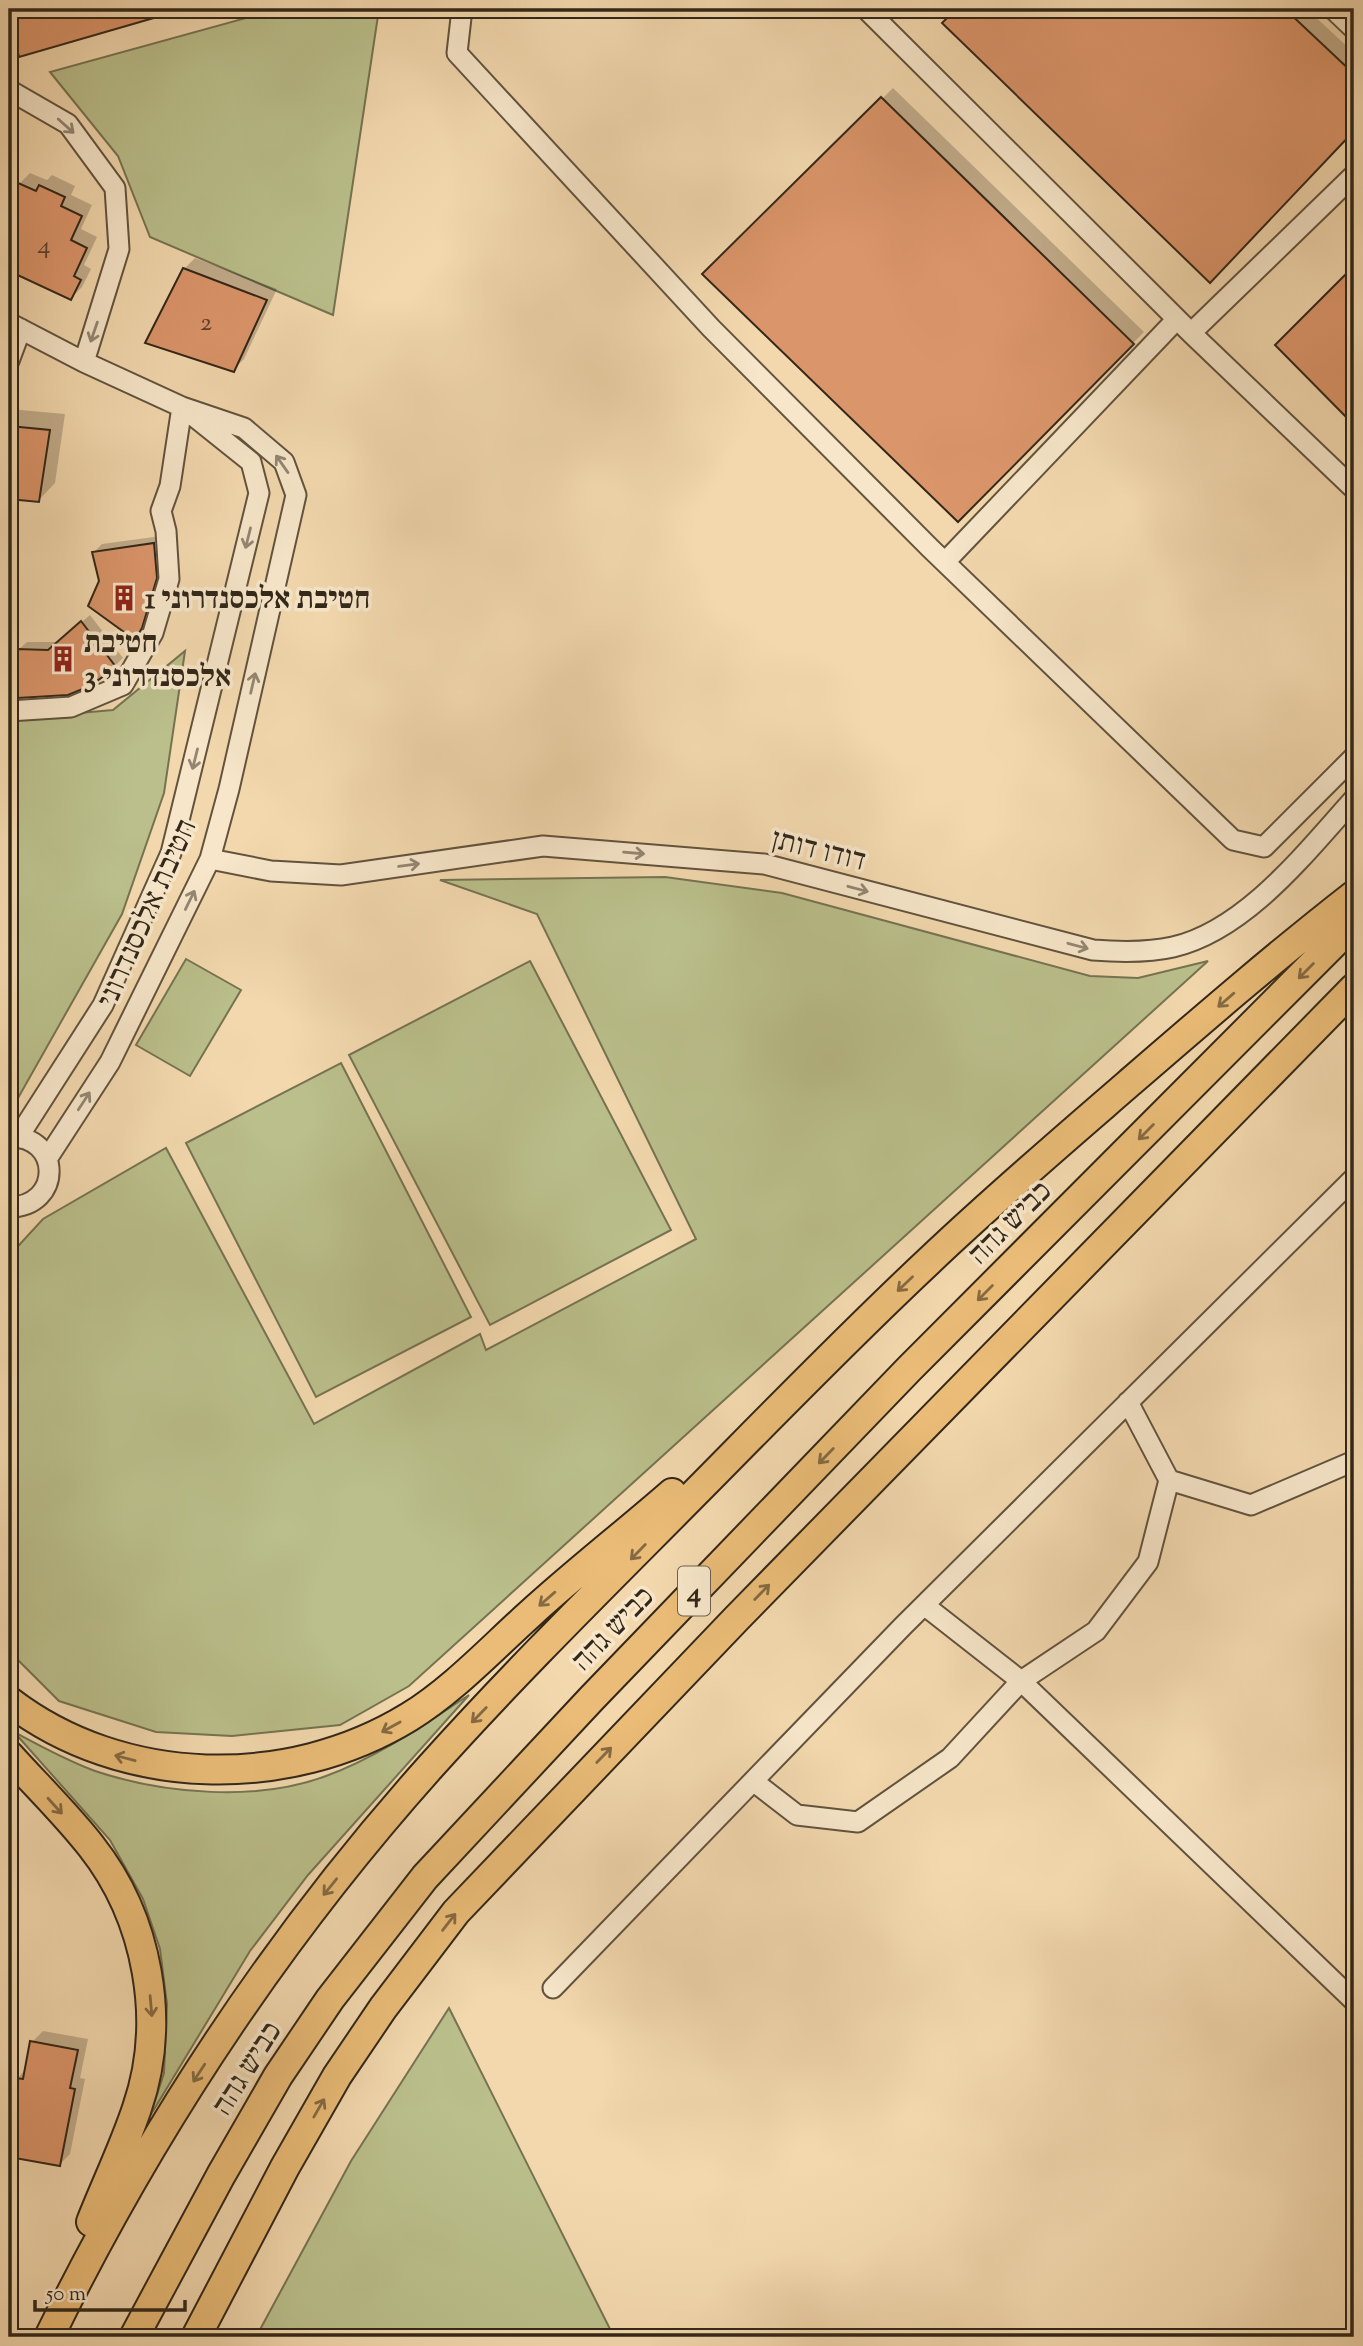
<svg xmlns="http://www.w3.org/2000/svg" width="1363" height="2346" viewBox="0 0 1363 2346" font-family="'Sorts Mill Goudy','Frank Ruhl Libre',serif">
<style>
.green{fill:#babf8b;stroke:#767352;stroke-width:2}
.shadow{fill:#0003}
.building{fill:#db956a;stroke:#322719;stroke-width:2}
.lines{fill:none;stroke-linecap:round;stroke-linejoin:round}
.minor-casing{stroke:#62533e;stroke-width:23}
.highway-casing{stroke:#322719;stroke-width:32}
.minor{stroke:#f7e6ca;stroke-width:19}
.highway{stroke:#eabc77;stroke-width:28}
.oneway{stroke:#948672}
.oneway2{stroke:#856a43}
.labels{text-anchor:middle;stroke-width:7;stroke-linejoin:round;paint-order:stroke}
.number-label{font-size:26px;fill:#5c422d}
.shield{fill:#f7e6ca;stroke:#6d604e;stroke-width:2}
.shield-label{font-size:28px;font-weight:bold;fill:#322719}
.poi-label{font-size:30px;font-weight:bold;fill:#322719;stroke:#f7e6ca;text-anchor:start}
.street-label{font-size:30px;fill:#322719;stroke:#f7e6ca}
</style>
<rect width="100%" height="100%" fill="#f3d8ae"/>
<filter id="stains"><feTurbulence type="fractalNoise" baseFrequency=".00286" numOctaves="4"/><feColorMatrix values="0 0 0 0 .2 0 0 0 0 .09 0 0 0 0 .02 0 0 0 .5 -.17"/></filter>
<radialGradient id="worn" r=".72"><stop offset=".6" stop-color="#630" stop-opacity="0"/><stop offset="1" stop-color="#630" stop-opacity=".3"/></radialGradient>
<path class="green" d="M 279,9 L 379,9 L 333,315 L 150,237 L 118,156 L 50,72 Z
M 185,651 L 164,793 L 122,914 L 9,1114 L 9,716 L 33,717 L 113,710 Z
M 665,877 L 782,893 L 1090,976 L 1138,978 L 1208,961 L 409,1686 L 340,1725 L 232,1736 L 156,1732 L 59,1701 L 9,1651 L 9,1256 L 43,1219 L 166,1148 L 314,1424 L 480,1334 L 486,1350 L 696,1239 L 537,914 L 440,880 Z
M 186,959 L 241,990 L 190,1076 L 136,1045 Z
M 530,961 L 671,1230 L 490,1325 L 349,1055 Z
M 341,1063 L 471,1317 L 316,1397 L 186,1143 Z
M 469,1695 L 308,1875 L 250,1951 L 150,2116 L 164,2073 L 167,2004 L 160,1949 L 143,1899 L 110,1840 L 14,1732 C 40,1746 67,1761 95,1771 C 164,1794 257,1802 326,1776 C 378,1757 423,1725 469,1695 Z
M 449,2008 L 614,2337 L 256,2337 L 351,2161 Z"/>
<path class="shadow" d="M 9,9 L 184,9 L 21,55 Z
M 959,9 L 1307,9 L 1354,53 L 1354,129 L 1221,270 L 944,23 Z
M 893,88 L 1144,332 L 958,519 L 705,274 Z
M 30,173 L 47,180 L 52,175 L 75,186 L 71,195 L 92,205 L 81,229 L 97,237 L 84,265 L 91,269 L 82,287 L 71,298 L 9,269 L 9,193 L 13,189 L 16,191 L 19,184 Z
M 195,258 L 277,289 L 244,359 L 233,370 L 184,269 Z
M 1354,269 L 1354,423 L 1278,345 Z
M 9,409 L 65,414 L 55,483 L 39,500 L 9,498 Z
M 161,536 L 164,568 L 149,618 L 135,637 L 94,552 L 102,544 Z
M 90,615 L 123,658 L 115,666 L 18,650 L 27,642 L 58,642 Z
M 43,2031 L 88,2039 L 80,2078 L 85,2079 L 70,2154 L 60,2164 L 9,2155 L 9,2119 L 17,2079 L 26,2069 L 32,2042 Z"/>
<path class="building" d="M 9,9 L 170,9 L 171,13 L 19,57 L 9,17 Z
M 956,9 L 1285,9 L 1354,74 L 1354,131 L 1210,283 L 942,23 Z
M 881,97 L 1134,344 L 958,522 L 702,274 Z
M 18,183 L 36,191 L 39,185 L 65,197 L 61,206 L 82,216 L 71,240 L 87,248 L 74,276 L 81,280 L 71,300 L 9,271 L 9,202 Z
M 1354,266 L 1354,425 L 1275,345 Z
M 183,268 L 267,300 L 234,372 L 145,343 Z
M 9,426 L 50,430 L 39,502 L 9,499 Z
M 154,543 L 157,578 L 142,628 L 135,640 L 88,606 L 99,581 L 92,552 Z
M 81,621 L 116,667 L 90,686 L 68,695 L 18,698 L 17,649 L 48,650 Z
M 30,2041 L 78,2050 L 70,2088 L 75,2089 L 60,2166 L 9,2157 L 9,2110 L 15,2078 L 23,2079 Z"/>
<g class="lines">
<g class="minor-casing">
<path id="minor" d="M 462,9 L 457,53 L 711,328 L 930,548 L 1233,840 L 1264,847 L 1354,757
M 866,9 L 1191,333 L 1354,489
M 1333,9 L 1354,29
M 9,90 L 68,124 L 115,188 L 119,249 L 84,362
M 9,323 L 84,362 L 182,407 L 244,428 L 284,462 L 296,495 L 229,789 L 210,859 L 110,1062 L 47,1159
M 1191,333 L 1354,175
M 9,361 L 21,329
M 945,562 L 1177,319
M 9,711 L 71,707 L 123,685 L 153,633 L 169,579 L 166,531 L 161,511 L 170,486 L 182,407
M 210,859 L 271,871 L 341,875 L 543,846 L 764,864 L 1093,950 C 1119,952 1147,953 1173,947 C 1246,930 1306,852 1354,799
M 19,1136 L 103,1005 L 171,853 L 259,493 L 251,462 L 191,414
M 9,1137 C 62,1135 63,1207 9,1207
M 1128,1402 L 1169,1480 L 1251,1505 L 1354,1461
M 924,1605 L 1021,1681 L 1096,1631 L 1148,1562 L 1169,1480
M 753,1781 L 797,1815 L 858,1822 L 950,1758 L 1021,1681 L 1354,2001
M 553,1988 L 903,1626 L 1354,1178"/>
</g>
<g class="highway-casing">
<path id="highway" d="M 9,1701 C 122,1788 288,1791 409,1717 C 453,1690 491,1649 530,1614 C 576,1572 625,1534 672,1493
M 9,1755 C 36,1785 66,1814 91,1846 C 148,1918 167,2021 137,2108 C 124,2147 106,2184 91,2222
M 49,2337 C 150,2131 278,1937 431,1766 C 519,1668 613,1576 705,1483 C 779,1408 852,1333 929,1261 C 993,1200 1061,1142 1128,1084 C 1202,1020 1277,955 1354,895
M 134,2337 L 221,2175 L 278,2076 L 330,1999 L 425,1877 L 592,1698 L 909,1369 L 1354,923
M 196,2337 L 285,2167 L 337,2076 L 383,2008 L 456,1912 L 737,1618 L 1354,988"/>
</g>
<use href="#minor" class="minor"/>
<use href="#highway" class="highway"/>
</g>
<defs><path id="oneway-shaft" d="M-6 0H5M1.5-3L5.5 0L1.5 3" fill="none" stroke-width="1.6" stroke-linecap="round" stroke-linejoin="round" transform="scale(1.75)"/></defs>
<g class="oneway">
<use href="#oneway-shaft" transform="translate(66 126) rotate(42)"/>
<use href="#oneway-shaft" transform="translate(94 332) rotate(109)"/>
<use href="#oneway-shaft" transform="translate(282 464) rotate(-125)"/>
<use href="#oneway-shaft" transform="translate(248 538) rotate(104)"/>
<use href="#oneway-shaft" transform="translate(253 683) rotate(-77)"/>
<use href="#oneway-shaft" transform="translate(195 759) rotate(104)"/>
<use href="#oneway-shaft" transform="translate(634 853) rotate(5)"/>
<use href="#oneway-shaft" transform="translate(409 865) rotate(-8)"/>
<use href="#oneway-shaft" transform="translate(858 889) rotate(15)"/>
<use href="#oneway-shaft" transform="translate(190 900) rotate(-64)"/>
<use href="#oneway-shaft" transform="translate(1078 946) rotate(15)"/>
<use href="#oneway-shaft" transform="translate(84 1101) rotate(-57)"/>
</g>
<g class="oneway2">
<use href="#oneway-shaft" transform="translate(1306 971) rotate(135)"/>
<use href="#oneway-shaft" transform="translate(1226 1000) rotate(139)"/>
<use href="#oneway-shaft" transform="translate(1146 1132) rotate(135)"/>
<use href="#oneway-shaft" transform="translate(905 1284) rotate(136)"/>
<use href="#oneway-shaft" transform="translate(985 1293) rotate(135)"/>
<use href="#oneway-shaft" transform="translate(826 1456) rotate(134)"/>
<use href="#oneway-shaft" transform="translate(638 1552) rotate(134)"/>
<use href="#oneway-shaft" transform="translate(762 1592) rotate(-46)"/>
<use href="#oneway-shaft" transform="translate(547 1599) rotate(139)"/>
<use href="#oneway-shaft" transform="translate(479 1715) rotate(134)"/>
<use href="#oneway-shaft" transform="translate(391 1727) rotate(151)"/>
<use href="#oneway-shaft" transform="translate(604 1755) rotate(-46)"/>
<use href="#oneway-shaft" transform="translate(125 1758) rotate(-165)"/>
<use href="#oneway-shaft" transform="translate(55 1806) rotate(48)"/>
<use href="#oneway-shaft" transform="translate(330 1887) rotate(129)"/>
<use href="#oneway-shaft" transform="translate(449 1922) rotate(-52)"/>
<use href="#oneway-shaft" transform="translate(151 2006) rotate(85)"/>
<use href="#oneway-shaft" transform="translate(199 2073) rotate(123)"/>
<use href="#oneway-shaft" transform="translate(319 2108) rotate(-60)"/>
</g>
<defs>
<g id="building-bare" transform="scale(2.1)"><path d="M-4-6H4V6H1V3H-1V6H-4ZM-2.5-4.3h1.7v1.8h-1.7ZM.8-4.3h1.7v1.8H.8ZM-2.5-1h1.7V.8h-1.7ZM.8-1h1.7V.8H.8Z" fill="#8f2418" stroke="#f7e6ca" stroke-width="2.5" paint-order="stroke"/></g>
</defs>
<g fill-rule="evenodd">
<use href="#building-bare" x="124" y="598"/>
<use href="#building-bare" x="63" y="659"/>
</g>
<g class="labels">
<g class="number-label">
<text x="44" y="253">4</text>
<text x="206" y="330">2</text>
</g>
<rect class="shield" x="678" y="1566.5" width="32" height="49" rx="5"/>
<g class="shield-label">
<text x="694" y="1601">4</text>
</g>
<g class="poi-label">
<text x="145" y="608">חטיבת אלכסנדרוני 1</text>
<text x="84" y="652">חטיבת<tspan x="84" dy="34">אלכסנדרוני 3</tspan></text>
</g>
<g class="street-label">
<text transform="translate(819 849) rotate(14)" y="10">דודו דותן</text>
<text transform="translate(146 913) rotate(-66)" y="10">חטיבת אלכסנדרוני</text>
<text transform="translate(1009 1222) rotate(-45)" y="10">כביש גהה</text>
<text transform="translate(612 1628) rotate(-46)" y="10">כביש גהה</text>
<text transform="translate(246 2068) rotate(-58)" y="10">כביש גהה</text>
</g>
</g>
<rect width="1363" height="2346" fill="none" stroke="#f3d8ae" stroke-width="35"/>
<rect x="10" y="10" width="1342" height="2325" fill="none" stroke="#322719" stroke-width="3.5"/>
<rect x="18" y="18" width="1328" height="2311" fill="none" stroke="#322719" stroke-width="2"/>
<path d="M35 2300v10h150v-10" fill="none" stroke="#322719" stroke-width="3.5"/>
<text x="46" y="2300" font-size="21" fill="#322719" stroke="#f7e6ca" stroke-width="5" paint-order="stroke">50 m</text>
<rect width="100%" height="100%" filter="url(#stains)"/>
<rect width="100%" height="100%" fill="url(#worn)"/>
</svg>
